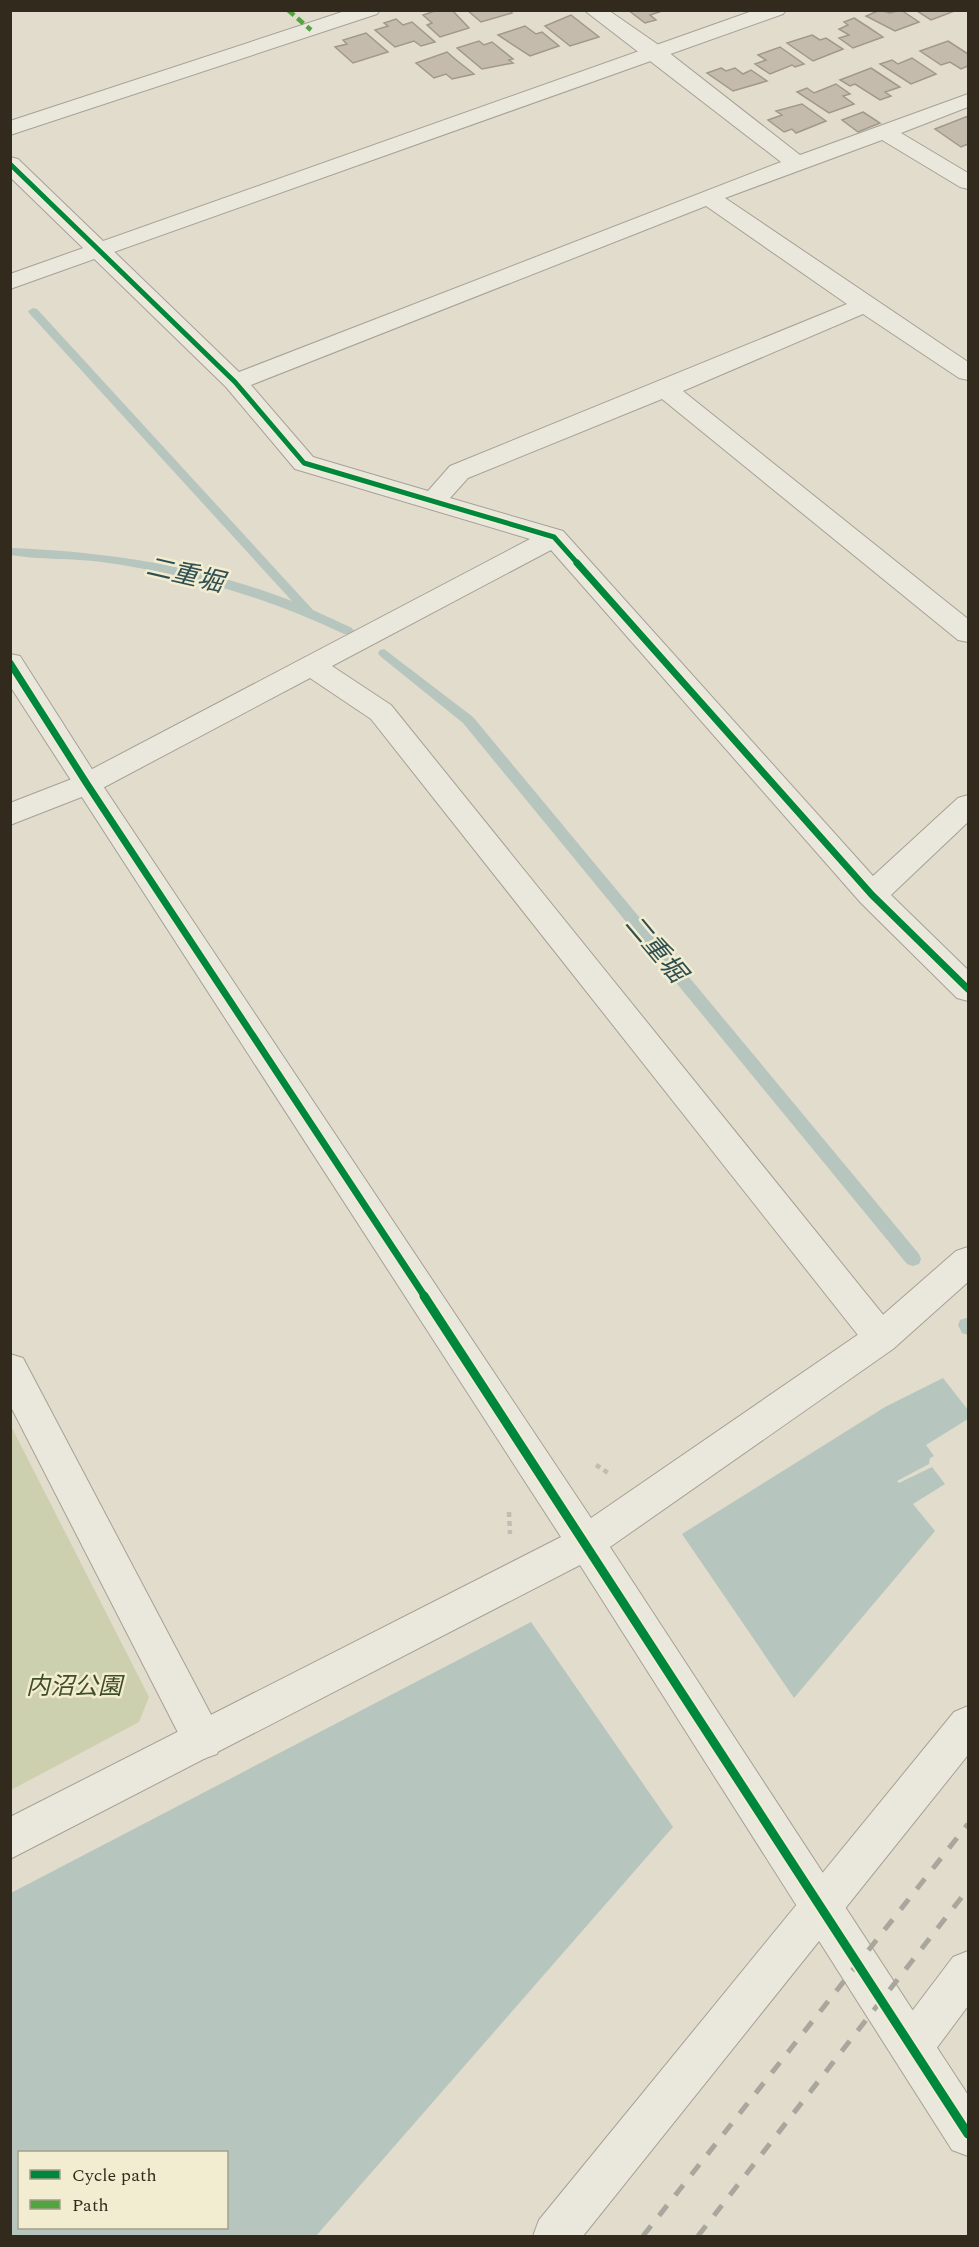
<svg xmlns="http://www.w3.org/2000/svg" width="979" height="2247" viewBox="0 0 979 2247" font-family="Spectral,'Noto Sans JP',serif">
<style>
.green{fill:#cdd0ae}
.water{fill:#b6c6be;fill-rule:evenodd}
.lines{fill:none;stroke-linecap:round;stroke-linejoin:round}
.stream{fill:#b6c6be;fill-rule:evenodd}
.building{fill:#c4bbac;stroke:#a1988b;stroke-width:1.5}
.minor-casing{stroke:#a6a195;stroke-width:2}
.tertiary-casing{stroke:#a6a195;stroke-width:2}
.path{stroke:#c2bdb3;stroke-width:4.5;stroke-dasharray:5 4;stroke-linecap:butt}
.minor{fill:#eae7dc;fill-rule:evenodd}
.tertiary{fill:#eae7dc;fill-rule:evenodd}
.rail{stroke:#a8a69d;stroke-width:5;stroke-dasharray:13 13;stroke-linecap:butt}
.quiet{stroke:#52a441;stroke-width:4.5;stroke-dasharray:8 4.5;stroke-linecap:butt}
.cycleway-far2-casing{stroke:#f2ecd1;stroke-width:8}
.cycleway-far1-casing{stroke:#f2ecd1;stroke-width:10}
.cycleway-casing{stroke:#f2ecd1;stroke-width:13}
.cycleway-far2{stroke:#00873e;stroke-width:5}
.cycleway-far1{stroke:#00873e;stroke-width:7}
.cycleway{stroke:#00873e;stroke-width:9}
.labels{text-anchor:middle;stroke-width:5;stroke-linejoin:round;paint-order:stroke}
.park-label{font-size:24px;font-style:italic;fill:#404e26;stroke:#f2ecd1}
.water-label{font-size:26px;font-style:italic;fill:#2e5052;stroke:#f2ecd1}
</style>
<rect width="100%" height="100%" fill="#e1dccb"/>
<path class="green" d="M 10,1424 L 149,1697 L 139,1722 L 11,1790 Z"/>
<path class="water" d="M 943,1378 L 968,1410 L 968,1419 L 926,1445 L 934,1456 L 930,1458 L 929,1464 L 897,1481 L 899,1483 L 932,1467 L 945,1484 L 913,1504 L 935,1531 L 794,1698 L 682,1534 L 885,1407 Z
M 531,1622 L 673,1827 L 316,2236 L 11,2236 L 11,1893 ZM 20,2152 L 226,2152 L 226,2228 L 20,2228 Z"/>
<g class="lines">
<path class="stream" d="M 33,308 L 37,309 L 313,610 L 352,628 L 354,631 L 352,634 L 344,634 C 266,597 187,574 102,562 C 72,558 40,560 10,555 L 10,549 L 13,548 C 108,552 202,566 292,601 L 29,313 L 28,311 Z
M 384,649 L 473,717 L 919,1254 L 921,1259 L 919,1264 L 913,1266 L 907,1264 L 463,723 L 380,656 L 378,653 L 380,650 Z
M 966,1318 L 968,1319 L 968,1335 L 962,1333 L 958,1325 L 960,1320 Z"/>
</g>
<path class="building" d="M 438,10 L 452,10 L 469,28 L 440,37 L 427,25 L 432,23 L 423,15 Z
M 467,10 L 509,10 L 512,13 L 481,22 Z
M 628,10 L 665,10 L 650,15 L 656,20 L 645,23 Z
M 880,10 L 890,13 L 901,10 L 919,22 L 895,31 L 866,16 Z
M 919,10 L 957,10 L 931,20 L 917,11 Z
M 571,15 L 599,37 L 570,46 L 545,26 Z
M 854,18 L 868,27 L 883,37 L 853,48 L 839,38 L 849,35 L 839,29 L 848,25 L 844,22 Z
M 396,19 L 403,25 L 412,22 L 435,42 L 421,46 L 414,41 L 395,47 L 375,30 L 388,26 L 384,23 Z
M 525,26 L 536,34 L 542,32 L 559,46 L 530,56 L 498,35 Z
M 366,33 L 388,52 L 353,63 L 335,47 L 347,44 L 343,40 Z
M 812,35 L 820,40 L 826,38 L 843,49 L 813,61 L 787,43 Z
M 479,41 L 484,45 L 492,42 L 513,59 L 509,60 L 513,63 L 482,69 L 457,48 Z
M 948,41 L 968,54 L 968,66 L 961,69 L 950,62 L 941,65 L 920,51 Z
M 780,47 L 804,64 L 795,67 L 792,65 L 770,74 L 755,64 L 766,60 L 758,55 Z
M 447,52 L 455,59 L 474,74 L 452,79 L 446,74 L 434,78 L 416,63 Z
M 912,58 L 936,74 L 911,84 L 880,64 L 892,60 L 898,64 Z
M 721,68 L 726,71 L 735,68 L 743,74 L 751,70 L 767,81 L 733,91 L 707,73 Z
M 871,68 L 900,87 L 885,92 L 891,96 L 880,100 L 855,84 L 850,86 L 840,80 Z
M 836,84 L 850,94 L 843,96 L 854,104 L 829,113 L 797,92 L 807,88 L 814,93 Z
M 802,104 L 826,121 L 796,133 L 792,129 L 784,132 L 768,120 L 782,115 L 776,111 Z
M 863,112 L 880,123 L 858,132 L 842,120 Z
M 968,116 L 968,144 L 961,147 L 935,129 Z"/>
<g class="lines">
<g class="minor-casing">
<path id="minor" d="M 348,10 L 380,10 L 377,14 L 10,135 L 10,121 Z
M 584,10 L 608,10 L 663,48 L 800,155 L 968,94 L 968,107 L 901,133 L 968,173 L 968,189 L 960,187 L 882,140 L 725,198 L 968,362 L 968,380 L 959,378 L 863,314 L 683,391 L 968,619 L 968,642 L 958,640 L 662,399 L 468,478 L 450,498 L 563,531 L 873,876 L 958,798 L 968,795 L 968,822 L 891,895 L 968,970 L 968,1001 L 957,998 L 861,903 L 551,550 L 332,666 L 391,705 L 893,1327 L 899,1338 L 893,1349 L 881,1353 L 869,1349 L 371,719 L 310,678 L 97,791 L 10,825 L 10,803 L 77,777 L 530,539 L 295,469 L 226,387 L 10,177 L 10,157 L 18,159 L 239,372 L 781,162 ZM 706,206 L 847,304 L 450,466 L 428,491 L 313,457 L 251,385 Z
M 10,1354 L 23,1358 L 217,1726 L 223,1740 L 217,1754 L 203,1759 L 189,1754 L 10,1405 Z
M 968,1706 L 968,1755 L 583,2236 L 533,2236 L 539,2220 L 954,1712 Z
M 968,1951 L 968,2006 L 927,2061 L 912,2068 L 897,2061 L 890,2046 L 897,2031 L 953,1957 Z"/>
</g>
<g class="tertiary-casing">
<path id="tertiary" d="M 755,10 L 786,10 L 783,14 L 10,289 L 10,274 Z
M 10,654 L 20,656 L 97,777 L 591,1518 L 869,1327 L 956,1251 L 968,1247 L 968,1282 L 893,1349 L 610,1547 L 968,2095 L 968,2156 L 952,2150 L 580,1565 L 10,1859 L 10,1817 L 561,1537 L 10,686 Z"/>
</g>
<path class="path" d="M 596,1465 L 610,1474
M 509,1512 L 510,1534"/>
<use href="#minor" class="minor"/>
<use href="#tertiary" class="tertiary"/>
<path class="rail" d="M 643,2236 L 968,1824
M 698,2236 L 968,1889"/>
<path class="quiet" d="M 288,10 L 311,30"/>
<g class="cycleway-far2-casing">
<path id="cycleway-far2" d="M 10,164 L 235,382 L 304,463 L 554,537 L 579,565"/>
</g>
<g class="cycleway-far1-casing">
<path id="cycleway-far1" d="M 577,563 L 872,895 L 968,989
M 10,663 L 87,784 L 425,1297"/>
</g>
<g class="cycleway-casing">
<path id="cycleway" d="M 424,1296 L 968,2134"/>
</g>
<use href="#cycleway-far2" class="cycleway-far2"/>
<use href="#cycleway-far1" class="cycleway-far1"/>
<use href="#cycleway" class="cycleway"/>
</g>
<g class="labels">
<g class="park-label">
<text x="74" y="1694">内沼公園</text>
</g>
<g class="water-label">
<text transform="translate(185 574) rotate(13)" y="9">二重堀</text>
<text transform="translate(656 948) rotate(50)" y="9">二重堀</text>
</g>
</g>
<rect width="979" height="2247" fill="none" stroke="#332a1e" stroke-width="24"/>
<rect x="18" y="2151" width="210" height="78" fill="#f2ecd1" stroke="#a69e89" stroke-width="1.5"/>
<rect x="30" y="2170" width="30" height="9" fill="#00873e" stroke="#a69e89" stroke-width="1.5"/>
<text x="72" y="2181" font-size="18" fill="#332a1e">Cycle path</text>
<rect x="30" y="2200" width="30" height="9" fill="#52a441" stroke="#a69e89" stroke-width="1.5"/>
<text x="72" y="2211" font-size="18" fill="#332a1e">Path</text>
</svg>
